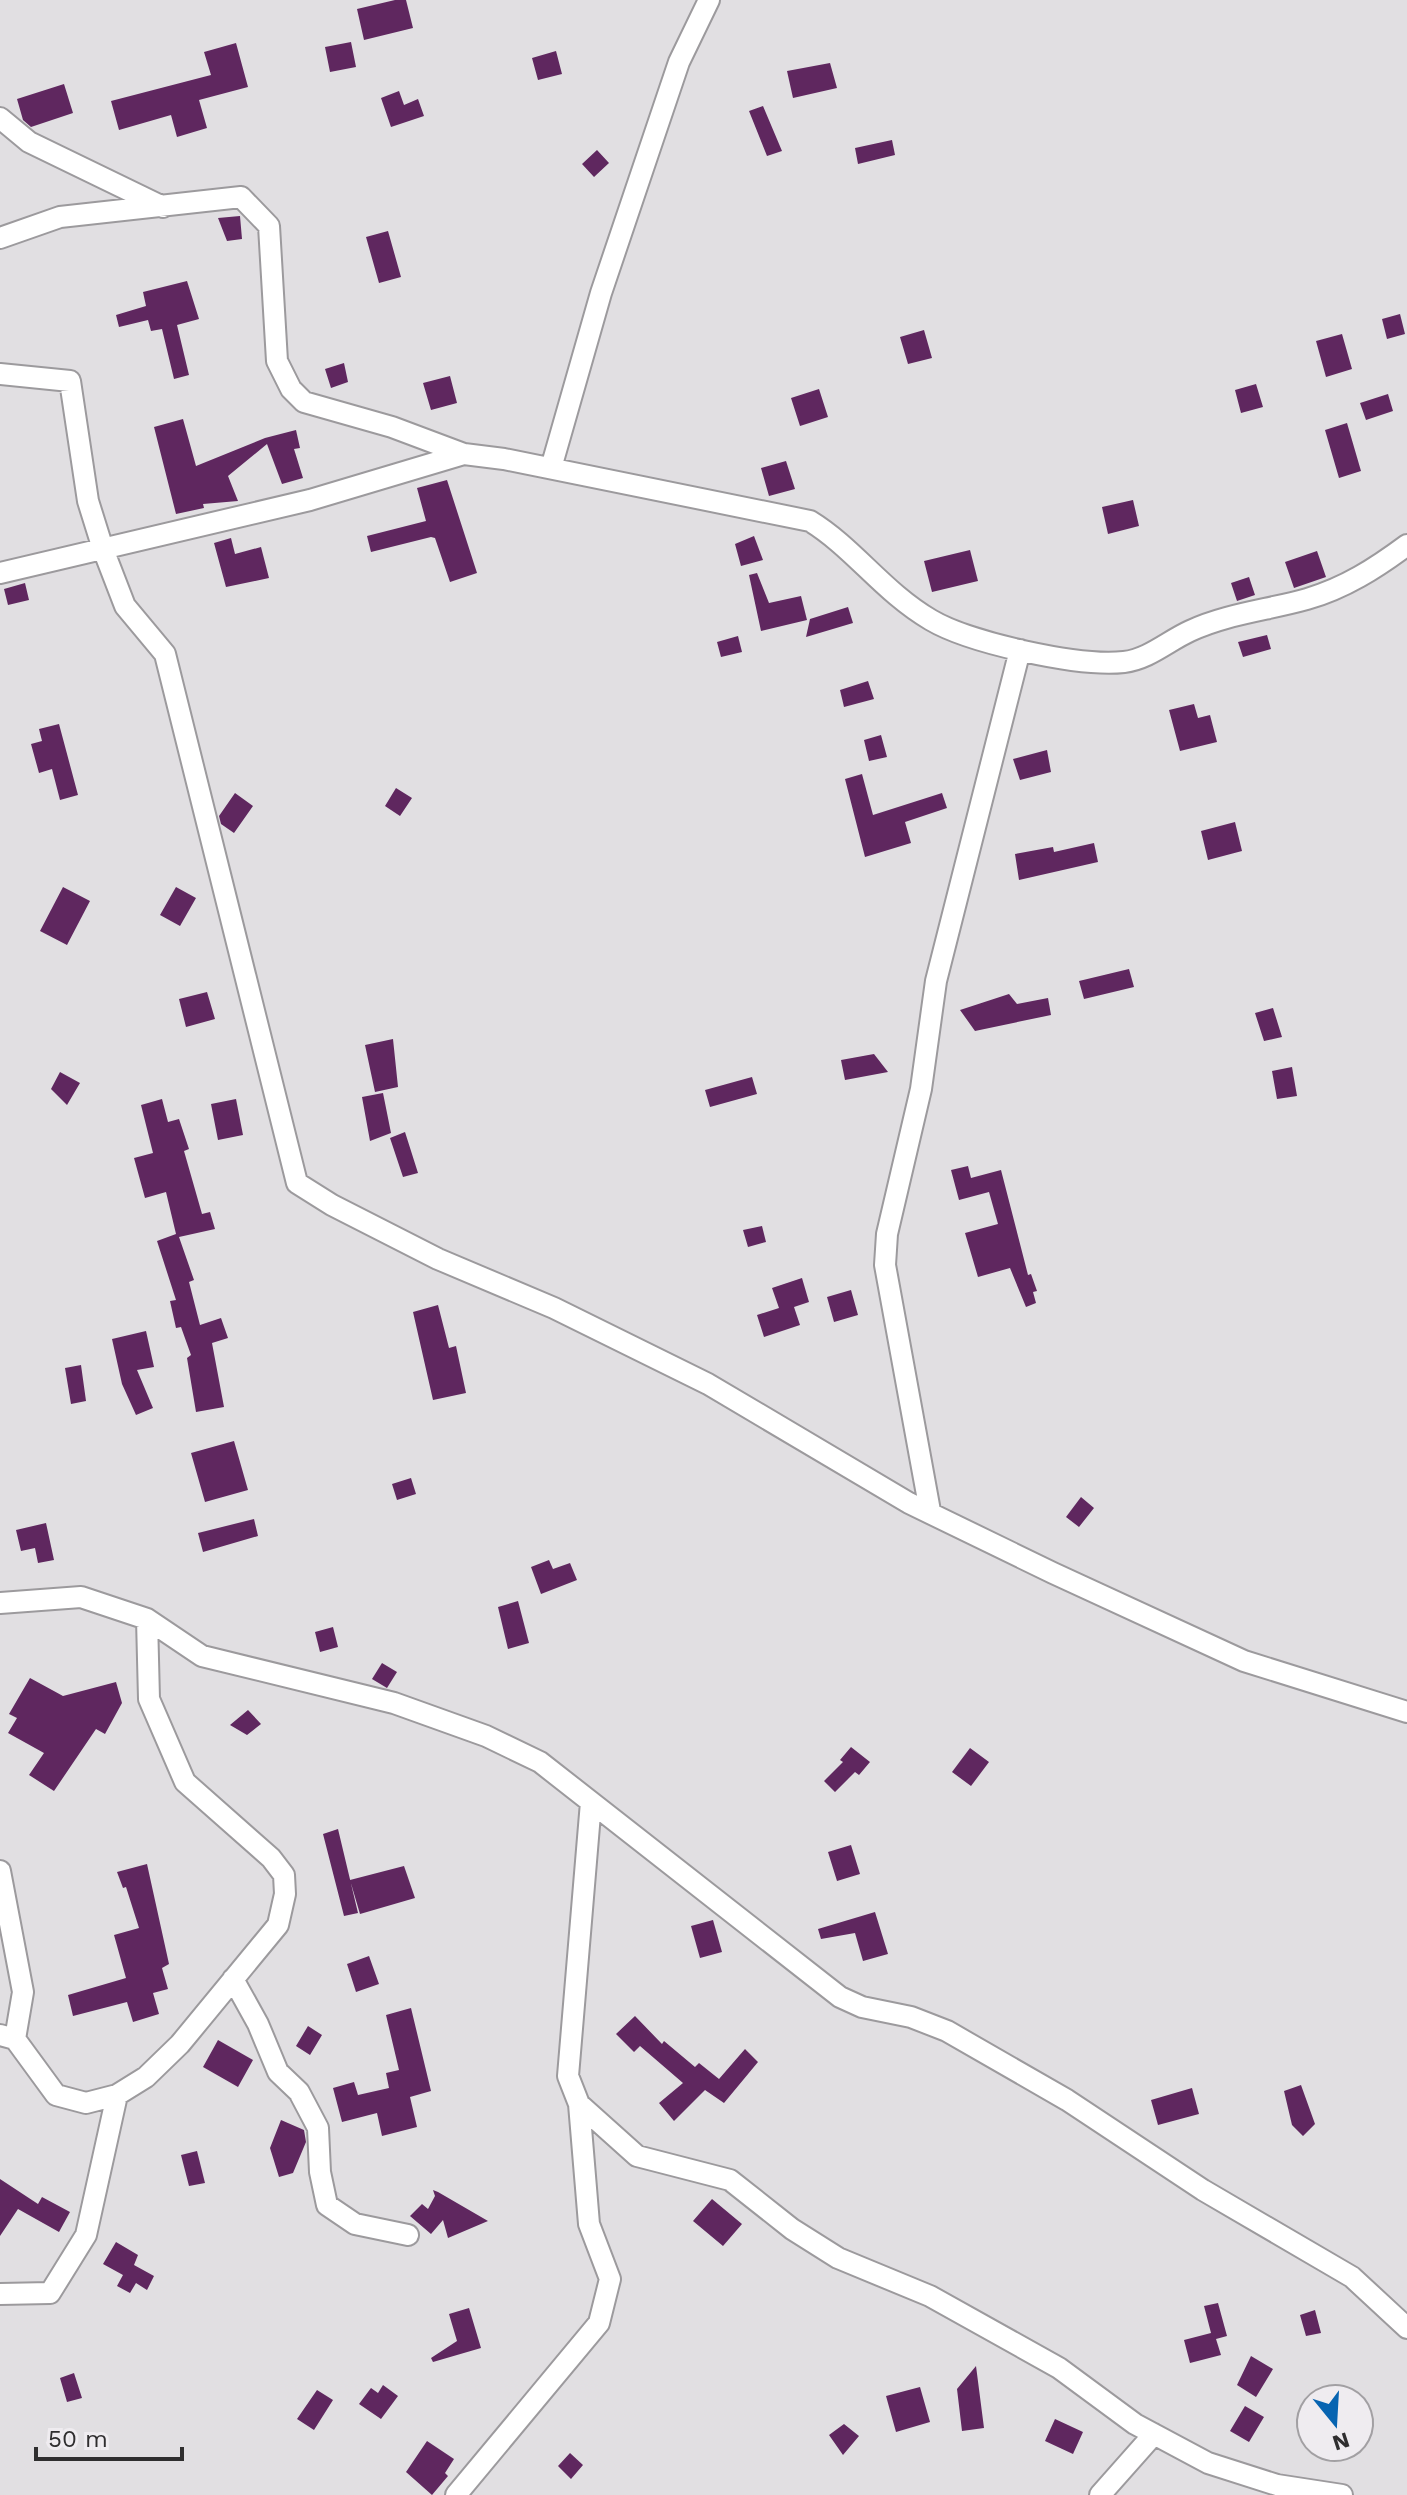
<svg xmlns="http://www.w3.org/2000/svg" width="1407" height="2495" viewBox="0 0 1407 2495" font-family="'Work Sans',sans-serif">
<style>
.building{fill:#5f275f}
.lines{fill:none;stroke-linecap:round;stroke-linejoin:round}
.street-casing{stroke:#9c9a9d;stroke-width:24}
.street{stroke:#fff;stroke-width:20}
</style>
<rect width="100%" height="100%" fill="#e1dfe2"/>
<path class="building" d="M 395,0 L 406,0 L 413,28 L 364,40 L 357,9 Z
M 351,42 L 356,67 L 330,72 L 325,47 Z
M 236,43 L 248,87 L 199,100 L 207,128 L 177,137 L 171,115 L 119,130 L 111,101 L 211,75 L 204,52 Z
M 556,51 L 562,74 L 538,80 L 532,58 Z
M 830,63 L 837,88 L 793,98 L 787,71 Z
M 64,84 L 73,113 L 31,127 L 23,120 L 17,99 Z
M 399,91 L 404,105 L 418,99 L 424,116 L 391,127 L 381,98 Z
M 763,106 L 782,151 L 767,156 L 749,111 Z
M 892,140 L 895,155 L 858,164 L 855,148 Z
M 597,150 L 609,163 L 594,177 L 582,164 Z
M 240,216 L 242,239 L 227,241 L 218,218 Z
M 388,231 L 401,277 L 379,283 L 366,237 Z
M 187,281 L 199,319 L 177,325 L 189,375 L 174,379 L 162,329 L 151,331 L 148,320 L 119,327 L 116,315 L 146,306 L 143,292 Z
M 1400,314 L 1405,334 L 1387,339 L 1382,319 Z
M 924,330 L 932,358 L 908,364 L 900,337 Z
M 1342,334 L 1352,369 L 1326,377 L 1316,341 Z
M 344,363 L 348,382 L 331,388 L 325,369 Z
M 450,376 L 457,403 L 431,410 L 423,383 Z
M 1256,384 L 1263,407 L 1241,413 L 1235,390 Z
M 819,389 L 828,417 L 800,426 L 791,398 Z
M 1388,394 L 1393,411 L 1366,420 L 1360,403 Z
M 183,419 L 196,466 L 265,438 L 296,430 L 300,448 L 294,449 L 303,478 L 282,484 L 267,444 L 228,476 L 238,501 L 203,504 L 204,508 L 176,514 L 154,427 Z
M 1347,423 L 1361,471 L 1339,478 L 1325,430 Z
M 786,461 L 795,489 L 769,496 L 761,468 Z
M 447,480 L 477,573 L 450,582 L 435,538 L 431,537 L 371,552 L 367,536 L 426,521 L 417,488 Z
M 1133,500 L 1139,526 L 1108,534 L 1102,507 Z
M 754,536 L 763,560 L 741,566 L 735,544 Z
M 231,538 L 235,554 L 261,547 L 269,578 L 226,587 L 214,543 Z
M 970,550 L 978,581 L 932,592 L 924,561 Z
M 1317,551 L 1326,577 L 1294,588 L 1285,562 Z
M 757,573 L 769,603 L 801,596 L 807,620 L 761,631 L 749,575 Z
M 1249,577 L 1255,595 L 1237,601 L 1231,583 Z
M 25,583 L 29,600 L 8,605 L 4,589 Z
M 848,607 L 853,623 L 806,637 L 810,619 Z
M 1267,635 L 1271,649 L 1243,657 L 1238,642 Z
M 738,636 L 742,652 L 721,657 L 717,642 Z
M 868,681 L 874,699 L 844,707 L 840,690 Z
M 1194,704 L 1198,718 L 1210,715 L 1217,742 L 1180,751 L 1169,710 Z
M 59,724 L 78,795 L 60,800 L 52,769 L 39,773 L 31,744 L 42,741 L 39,729 Z
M 881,735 L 887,757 L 869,761 L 864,740 Z
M 1047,750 L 1051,772 L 1020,780 L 1013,759 Z
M 862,774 L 873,815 L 942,793 L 947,808 L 905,822 L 911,843 L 865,857 L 845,779 Z
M 396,788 L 412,798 L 400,816 L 385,806 Z
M 235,793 L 253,806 L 234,833 L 221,824 L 219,816 Z
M 1235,822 L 1242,851 L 1208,860 L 1201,831 Z
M 1094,843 L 1098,862 L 1019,880 L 1015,854 L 1053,847 L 1054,852 Z
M 63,887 L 90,901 L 67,945 L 40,931 Z
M 176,887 L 196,898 L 180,926 L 160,915 Z
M 1129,969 L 1134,987 L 1084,999 L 1079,981 Z
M 207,992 L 215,1019 L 186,1027 L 179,999 Z
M 1009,994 L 1017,1004 L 1048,998 L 1051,1015 L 975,1031 L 960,1010 Z
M 1273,1008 L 1282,1037 L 1264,1041 L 1255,1013 Z
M 393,1039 L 398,1087 L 375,1092 L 365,1045 Z
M 874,1054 L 888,1072 L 845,1080 L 841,1060 Z
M 1292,1067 L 1297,1096 L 1277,1099 L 1272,1071 Z
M 60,1072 L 80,1083 L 67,1105 L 51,1089 Z
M 752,1077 L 757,1094 L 710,1107 L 705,1090 Z
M 383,1093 L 391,1133 L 370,1141 L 362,1097 Z
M 162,1099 L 168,1122 L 179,1119 L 189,1149 L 184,1151 L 202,1214 L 210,1212 L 215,1229 L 179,1237 L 194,1280 L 189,1282 L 200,1325 L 221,1318 L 228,1338 L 212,1343 L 224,1407 L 196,1412 L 187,1358 L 191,1355 L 181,1327 L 176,1328 L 170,1301 L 176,1300 L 157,1241 L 176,1234 L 166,1192 L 145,1198 L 134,1158 L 153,1153 L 141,1105 Z
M 236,1099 L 243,1135 L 218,1140 L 211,1104 Z
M 405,1132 L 418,1173 L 403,1177 L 390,1138 Z
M 968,1166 L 971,1178 L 1001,1170 L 1028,1275 L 1031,1274 L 1037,1291 L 1033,1292 L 1036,1303 L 1026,1307 L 1010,1268 L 978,1277 L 965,1233 L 998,1224 L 989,1192 L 959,1200 L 951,1170 Z
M 762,1226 L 766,1242 L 748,1247 L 743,1230 Z
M 802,1278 L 809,1302 L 794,1307 L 800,1325 L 764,1337 L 757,1315 L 779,1308 L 772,1288 Z
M 851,1290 L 858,1315 L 834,1322 L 827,1297 Z
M 438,1305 L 449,1348 L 456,1346 L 466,1393 L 433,1400 L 413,1312 Z
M 146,1331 L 154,1367 L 137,1370 L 153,1408 L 136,1415 L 122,1384 L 112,1339 Z
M 81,1365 L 86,1401 L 71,1404 L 65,1368 Z
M 234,1441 L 248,1490 L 205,1502 L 191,1453 Z
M 411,1478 L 416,1494 L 397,1500 L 392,1484 Z
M 1081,1497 L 1094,1508 L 1079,1527 L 1066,1517 Z
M 254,1519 L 258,1536 L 203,1552 L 198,1533 Z
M 46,1523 L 54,1560 L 38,1563 L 35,1548 L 21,1551 L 16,1530 Z
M 549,1560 L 553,1569 L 570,1563 L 577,1580 L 541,1594 L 531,1567 Z
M 518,1601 L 529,1643 L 508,1649 L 498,1607 Z
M 333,1627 L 338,1647 L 320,1652 L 315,1632 Z
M 382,1663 L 397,1672 L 387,1688 L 372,1679 Z
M 30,1678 L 63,1696 L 116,1682 L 122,1703 L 105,1734 L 96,1729 L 54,1791 L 29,1775 L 44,1753 L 8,1733 L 17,1718 L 9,1714 Z
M 248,1710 L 261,1724 L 247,1735 L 230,1725 Z
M 851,1747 L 870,1762 L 859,1775 L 855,1772 L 835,1792 L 824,1781 L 843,1762 L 840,1760 Z
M 970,1748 L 989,1762 L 971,1786 L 952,1772 Z
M 338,1829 L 358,1913 L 344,1916 L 323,1834 Z
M 851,1845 L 860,1874 L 837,1881 L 828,1852 Z
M 147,1864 L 169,1964 L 162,1968 L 168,1989 L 153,1993 L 159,2014 L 133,2022 L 127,2002 L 73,2016 L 68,1995 L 126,1978 L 114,1935 L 139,1928 L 126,1887 L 123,1888 L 117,1872 Z
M 404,1866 L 415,1898 L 360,1914 L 350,1880 Z
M 875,1912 L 888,1954 L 863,1961 L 855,1933 L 821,1939 L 818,1929 Z
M 713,1920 L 722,1952 L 700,1958 L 691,1926 Z
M 369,1956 L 379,1984 L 356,1992 L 347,1964 Z
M 411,2008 L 431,2091 L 410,2097 L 417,2127 L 382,2136 L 377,2113 L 342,2122 L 333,2088 L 354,2082 L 358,2095 L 389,2088 L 386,2073 L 399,2070 L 386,2015 Z
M 635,2016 L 662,2044 L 664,2041 L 695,2067 L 699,2063 L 719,2079 L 745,2049 L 758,2062 L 724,2103 L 705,2090 L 674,2121 L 659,2103 L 683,2083 L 640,2046 L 634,2052 L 616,2034 Z
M 308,2026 L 322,2035 L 310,2055 L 296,2046 Z
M 218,2040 L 253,2060 L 238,2087 L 203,2067 Z
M 1301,2085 L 1315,2124 L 1303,2136 L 1292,2125 L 1284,2091 Z
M 1192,2088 L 1199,2114 L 1158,2125 L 1151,2100 Z
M 281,2120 L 304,2130 L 306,2142 L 293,2173 L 279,2177 L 270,2148 Z
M 197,2151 L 205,2183 L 189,2186 L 181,2155 Z
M 0,2179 L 38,2204 L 42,2197 L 70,2212 L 59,2232 L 18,2209 L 0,2236 Z
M 433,2190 L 438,2192 L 488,2221 L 448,2238 L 443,2220 L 431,2234 L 410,2216 L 422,2204 L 428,2209 L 435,2196 Z
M 712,2199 L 742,2224 L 723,2246 L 693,2221 Z
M 116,2242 L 138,2255 L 134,2265 L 154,2276 L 147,2290 L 136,2283 L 130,2293 L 117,2286 L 123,2275 L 103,2264 Z
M 1218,2303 L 1227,2336 L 1216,2339 L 1221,2355 L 1190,2363 L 1184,2340 L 1211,2333 L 1204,2306 Z
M 469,2308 L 481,2348 L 433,2362 L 431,2358 L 457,2341 L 449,2314 Z
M 1315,2310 L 1321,2333 L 1306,2336 L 1300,2315 Z
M 1251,2356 L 1273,2369 L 1256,2397 L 1237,2385 Z
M 976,2366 L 984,2428 L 962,2431 L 957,2389 Z
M 74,2373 L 82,2398 L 67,2402 L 60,2378 Z
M 383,2385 L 398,2396 L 381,2419 L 359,2404 L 371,2388 L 378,2393 Z
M 920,2387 L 930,2422 L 896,2432 L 886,2396 Z
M 317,2390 L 333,2400 L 314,2430 L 297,2419 Z
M 1245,2406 L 1264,2417 L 1249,2442 L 1230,2431 Z
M 1055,2419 L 1083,2432 L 1073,2454 L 1045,2441 Z
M 844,2424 L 859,2436 L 843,2455 L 829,2435 Z
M 427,2441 L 454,2459 L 445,2473 L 448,2476 L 432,2495 L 406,2472 Z
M 570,2453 L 583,2465 L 571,2479 L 558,2466 Z"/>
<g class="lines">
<g class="street-casing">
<path id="street" d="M 0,118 L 29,142 L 163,207
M 0,238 L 60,217 L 241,197 L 269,226 L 277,361 L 291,389 L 304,402 L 392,427 L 464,454
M 0,374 L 70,381 L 88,501 L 103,549 L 125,606 L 165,654 L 297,1183 L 332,1205 L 438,1259 L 554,1308 L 708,1384 L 909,1503 L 1053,1573 L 1244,1661 L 1407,1712
M 551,468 L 601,293 L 679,62 L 709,0
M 0,573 L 310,500 L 464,454 L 504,459 L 810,521 C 854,548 883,592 931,620 C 970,643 1079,667 1124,662 C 1149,659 1168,641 1190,631 C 1226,614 1268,610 1307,599 C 1345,588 1376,568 1407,545
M 930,1511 L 885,1265 L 887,1234 L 921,1089 L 936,981 L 1020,650
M 0,1603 L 81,1597 L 147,1619 L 202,1656 L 394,1703 L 486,1736 L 540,1762 L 840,1997 L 862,2007 L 911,2017 L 947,2031 L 1067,2100 L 1203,2190 L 1352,2277 L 1407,2328
M 591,1802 L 568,2076 L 579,2104 L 637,2156 L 730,2180 L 792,2229 L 838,2258 L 930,2296 L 1059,2368 L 1135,2424 L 1208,2463 L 1277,2485 L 1342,2495
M 0,1871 L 23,1992 L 15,2039
M 233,1979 L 258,2024 L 278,2072 L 299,2092 L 318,2128 L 320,2172 L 327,2205 L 355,2224 L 408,2235
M 0,2035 L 15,2039 L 56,2095 L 86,2103 L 117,2095 L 146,2077 L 180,2044 L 278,1925 L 285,1894 L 284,1875 L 271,1858 L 185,1782 L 149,1699 L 147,1619
M 0,2294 L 50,2293 L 86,2235 L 117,2095
M 456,2495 L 599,2323 L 610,2279 L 589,2224 L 579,2104
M 1100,2495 L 1154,2434"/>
</g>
<use href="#street" class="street"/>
</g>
<g transform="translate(1335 2423) rotate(162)"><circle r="38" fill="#efecf0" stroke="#a2a0a3" stroke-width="2"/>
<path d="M0-6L14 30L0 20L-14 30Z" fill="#0764b1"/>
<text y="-12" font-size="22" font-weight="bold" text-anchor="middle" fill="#2f2e2f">N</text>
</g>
<path d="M36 2447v12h146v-12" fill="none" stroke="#2f2e2f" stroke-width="4"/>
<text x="48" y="2447" font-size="24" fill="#2f2e2f" stroke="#efecf0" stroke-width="6" paint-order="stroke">50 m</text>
</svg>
